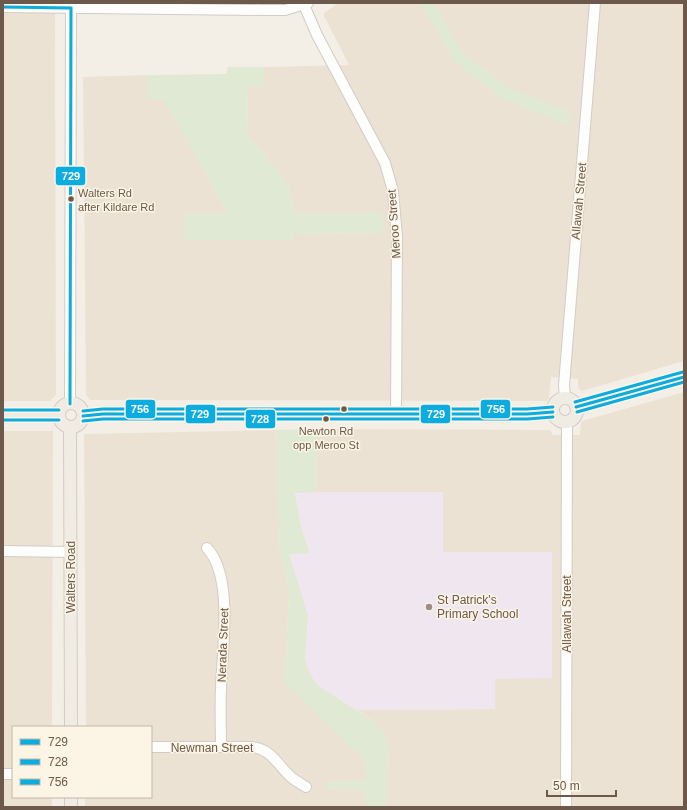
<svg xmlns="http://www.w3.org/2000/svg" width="687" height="810" viewBox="0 0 687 810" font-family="Arial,sans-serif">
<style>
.residential{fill:#ece2d4}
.education{fill:#f0e6ef}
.green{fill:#dfe9d3}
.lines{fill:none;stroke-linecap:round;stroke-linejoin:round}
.minor-casing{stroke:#d2ccc6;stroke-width:12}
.major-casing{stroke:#d3cbc5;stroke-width:14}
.minor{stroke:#fdfdfb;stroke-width:10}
.major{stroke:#f0ece4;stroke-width:12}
.bus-1-casing{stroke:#fcf5e6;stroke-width:6}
.bus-2-casing{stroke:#fcf5e6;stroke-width:6}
.bus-3-casing{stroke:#fcf5e6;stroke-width:6}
.bus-1{stroke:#0bacdf;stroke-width:3}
.bus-2{stroke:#0bacdf;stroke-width:3}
.bus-3{stroke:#0bacdf;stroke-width:3}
.bus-dot{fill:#6d594b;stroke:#fcf5e6;stroke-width:1.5}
.poi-dot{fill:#9c8e82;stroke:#fcf5e6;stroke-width:1.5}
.labels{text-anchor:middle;stroke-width:3;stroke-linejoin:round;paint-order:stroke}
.bus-label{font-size:11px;fill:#6d594b;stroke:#fcf5e6;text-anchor:start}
.street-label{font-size:12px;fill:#6d594b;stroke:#fcf5e6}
.poi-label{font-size:12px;fill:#6d594b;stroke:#fcf5e6;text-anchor:start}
.line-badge{stroke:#fcf5e6;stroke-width:1.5}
.badge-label{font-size:11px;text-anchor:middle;font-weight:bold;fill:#fff}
</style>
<rect width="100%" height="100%" fill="#f3efe7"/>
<path class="residential" d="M 3,3 L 55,3 L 56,395 L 50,401 L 3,401 Z
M 338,3 L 684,3 L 684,361 L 582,391 L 578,388 L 578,379 L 551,377 L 549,398 L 547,401 L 90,400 L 86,395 L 83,77 L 147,75 L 147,99 L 164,99 L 228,213 L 184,240 L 291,240 L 293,234 L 382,233 L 382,213 L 295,213 L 288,185 L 261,150 L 247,137 L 248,87 L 264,86 L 264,67 L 349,65 L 324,16 L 324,13 Z
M 684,392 L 684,807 L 386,807 L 388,741 L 376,723 L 357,710 L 495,709 L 495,679 L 552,552 L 443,553 L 443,492 L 316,492 L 317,429 L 550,430 L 553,435 L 580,435 L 581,424 L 582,421 Z
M 275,430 L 277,442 L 279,553 L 286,574 L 289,594 L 285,679 L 282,679 L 366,762 L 366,780 L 325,783 L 326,788 L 365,791 L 365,807 L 85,807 L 85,797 L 151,797 L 151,727 L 86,727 L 84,434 Z
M 3,431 L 53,431 L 52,727 L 13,727 L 13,797 L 52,797 L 52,807 L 3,807 Z"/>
<path class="education" d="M 295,492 L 443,492 L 443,552 L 552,552 L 552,678 L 495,679 L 495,709 L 357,710 L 319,686 L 313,679 L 307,666 L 305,658 L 308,615 L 289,554 L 310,552 L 302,531 Z"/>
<path class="green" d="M 420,3 L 434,3 L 463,53 L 508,87 L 571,112 L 570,126 L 502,99 L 454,61 Z
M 228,67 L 264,67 L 264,86 L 248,87 L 247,137 L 261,150 L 288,185 L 295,213 L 382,213 L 383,233 L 293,234 L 291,240 L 184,240 L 183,213 L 228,213 L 164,100 L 147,99 L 147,75 L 226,74 Z
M 317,429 L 316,492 L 295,493 L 302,531 L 310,553 L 289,554 L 308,615 L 305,658 L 307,666 L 313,679 L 319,686 L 376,723 L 383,731 L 388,741 L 386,807 L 365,807 L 365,791 L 325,788 L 325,783 L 365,780 L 366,762 L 281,679 L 285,678 L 289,594 L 286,574 L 279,553 L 277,488 L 277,442 L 275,430 Z"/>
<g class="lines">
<g class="minor-casing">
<path id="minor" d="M 304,5 L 317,35 L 385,163 L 393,191 L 397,237 L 396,415
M 3,7 L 266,10 L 285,10 L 308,3
M 565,398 L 564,385 L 595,3
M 70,404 L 71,8
M 207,548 C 234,577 222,650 221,688 C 220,708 221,728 221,747
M 3,551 L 71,552
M 151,747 L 252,747 C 272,749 278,766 292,778 C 296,781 301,784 306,787
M 3,774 L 13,774
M 566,807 L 567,422"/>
</g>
<g class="major-casing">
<path id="major" d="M553 410a12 12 0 1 1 24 0a12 12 0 1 1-24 0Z
M59 415a12 12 0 1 1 24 0a12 12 0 1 1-24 0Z
M 576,407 L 684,377
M 3,415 L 59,415
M 83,416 L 103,414 L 527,414 L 553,412
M 70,427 L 71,727
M 71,797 L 71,807"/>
</g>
<use href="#minor" class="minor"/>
<use href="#major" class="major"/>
<g class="bus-1-casing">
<path id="bus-1" d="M 3,7 L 71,8
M 70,404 L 71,8
M 576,407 L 684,377
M 83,416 L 103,414 L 527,414 L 553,412"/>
</g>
<g class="bus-2-casing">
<path id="bus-2" d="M 577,412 L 684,382
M 3,420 L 59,420
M 83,421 L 103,419 L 527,419 L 553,417"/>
</g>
<g class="bus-3-casing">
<path id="bus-3" d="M 575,402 L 683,372
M 3,410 L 59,410
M 83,411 L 103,409 L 527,409 L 553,407"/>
</g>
<use href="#bus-1" class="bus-1"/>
<use href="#bus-2" class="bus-2"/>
<use href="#bus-3" class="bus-3"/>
</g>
<g class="bus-dot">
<circle cx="71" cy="199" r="3.5"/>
<circle cx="344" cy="409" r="3.5"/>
<circle cx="326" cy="419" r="3.5"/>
</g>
<circle class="poi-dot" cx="429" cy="607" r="4"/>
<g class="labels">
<g class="bus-label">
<text x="78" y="197">Walters Rd<tspan x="78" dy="14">after Kildare Rd</tspan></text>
<text x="326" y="435" text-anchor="middle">Newton Rd<tspan x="326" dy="14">opp Meroo St</tspan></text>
</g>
<g class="street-label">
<text transform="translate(579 201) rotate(-85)" y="4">Allawah Street</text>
<text transform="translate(394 224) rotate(-94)" y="4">Meroo Street</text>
<text transform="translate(71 577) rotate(-90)" y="4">Walters Road</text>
<text transform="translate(567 614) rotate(-90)" y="4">Allawah Street</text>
<text transform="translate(223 645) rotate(-88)" y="4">Nerada Street</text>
<text x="212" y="752">Newman Street</text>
</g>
<g class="poi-label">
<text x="437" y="604">St Patrick's<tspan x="437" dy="14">Primary School</tspan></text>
</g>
</g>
<g class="line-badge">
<rect x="55" y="166" width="31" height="20" rx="4" fill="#0bacdf"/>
<rect x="125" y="399" width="31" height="20" rx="4" fill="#0bacdf"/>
<rect x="480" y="399" width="31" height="20" rx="4" fill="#0bacdf"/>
<rect x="185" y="404" width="31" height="20" rx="4" fill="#0bacdf"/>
<rect x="420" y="404" width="31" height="20" rx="4" fill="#0bacdf"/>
<rect x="245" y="409" width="31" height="20" rx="4" fill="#0bacdf"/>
</g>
<g class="badge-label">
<text x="71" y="180">729</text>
<text x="140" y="413">756</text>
<text x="496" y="413">756</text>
<text x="200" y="418">729</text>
<text x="436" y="418">729</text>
<text x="260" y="423">728</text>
</g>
<rect width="687" height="810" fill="none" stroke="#6d594b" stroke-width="8"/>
<rect x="12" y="726" width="140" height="72" fill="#fcf5e6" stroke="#c3b7a8"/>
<rect x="20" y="739" width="20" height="6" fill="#0bacdf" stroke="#c3b7a8"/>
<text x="48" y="746" font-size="12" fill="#6d594b">729</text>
<rect x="20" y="759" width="20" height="6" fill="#0bacdf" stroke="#c3b7a8"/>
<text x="48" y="766" font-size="12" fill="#6d594b">728</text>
<rect x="20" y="779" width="20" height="6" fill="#0bacdf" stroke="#c3b7a8"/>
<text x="48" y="786" font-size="12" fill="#6d594b">756</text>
<path d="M547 790v6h69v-6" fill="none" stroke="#6d594b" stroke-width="2"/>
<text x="553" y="790" font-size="12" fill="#6d594b" stroke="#fcf5e6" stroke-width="3" paint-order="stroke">50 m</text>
</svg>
